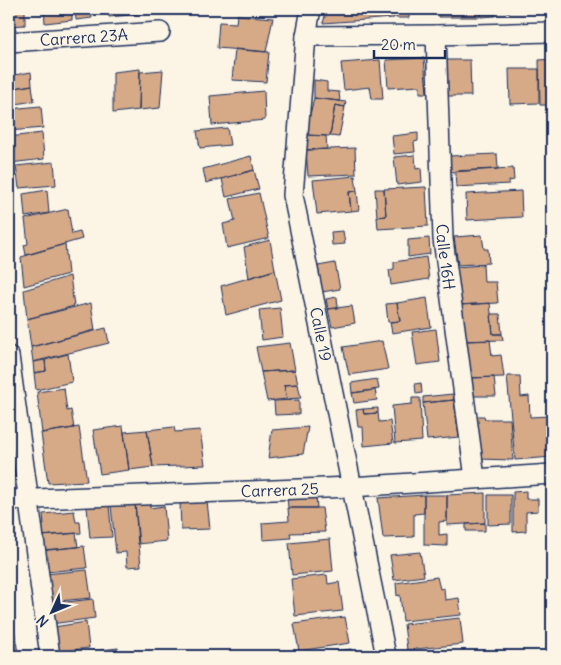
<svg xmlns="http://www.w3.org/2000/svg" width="561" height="665" viewBox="0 0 561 665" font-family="Delius,sans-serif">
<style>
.building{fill:#d6a987;stroke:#1b2f5e}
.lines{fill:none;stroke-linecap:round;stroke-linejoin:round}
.minor-casing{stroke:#1b2f5e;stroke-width:22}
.minor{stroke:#fcf5e5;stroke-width:19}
.labels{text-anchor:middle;stroke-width:4;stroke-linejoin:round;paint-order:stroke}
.street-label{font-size:16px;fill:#1b2f5e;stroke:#fcf5e5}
</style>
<rect width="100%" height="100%" fill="#fcf5e5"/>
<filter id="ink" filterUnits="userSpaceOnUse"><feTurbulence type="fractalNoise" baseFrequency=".02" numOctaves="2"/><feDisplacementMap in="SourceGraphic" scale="10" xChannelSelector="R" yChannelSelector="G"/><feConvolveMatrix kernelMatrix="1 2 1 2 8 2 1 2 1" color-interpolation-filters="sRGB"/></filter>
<g filter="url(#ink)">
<path class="building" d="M 9,9 L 25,9 L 25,25 L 9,26 Z
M 44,9 L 72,9 L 72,20 L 45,23 Z
M 75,9 L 91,9 L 92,18 L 76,20 Z
M 108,9 L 150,9 L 150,13 L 109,17 Z
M 327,9 L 394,9 L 394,18 L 323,23 Z
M 396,9 L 423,9 L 409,10 L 409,18 L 396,18 Z
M 439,9 L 480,9 L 480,17 L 439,17 Z
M 482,9 L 527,9 L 527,12 L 495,12 L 495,16 L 481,17 Z
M 237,15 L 273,18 L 266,52 L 217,48 L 219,22 L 236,23 Z
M 235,49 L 269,52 L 266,82 L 232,80 Z
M 424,58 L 427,93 L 420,93 L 420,86 L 388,88 L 386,60 Z
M 552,59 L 552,105 L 540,105 L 539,60 Z
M 380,60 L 383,99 L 372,99 L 370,87 L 344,90 L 341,63 Z
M 441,60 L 470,60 L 471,96 L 442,96 Z
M 140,69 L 139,110 L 113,113 L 113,72 Z
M 509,69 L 539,69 L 539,103 L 510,104 Z
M 163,70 L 160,108 L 139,110 L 140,72 Z
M 31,72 L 32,85 L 9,89 L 9,76 Z
M 314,80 L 327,82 L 327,91 L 339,92 L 340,101 L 314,98 Z
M 32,85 L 34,101 L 9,105 L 9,89 Z
M 264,91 L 265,120 L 212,125 L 210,96 Z
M 314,98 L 346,102 L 345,107 L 335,105 L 330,136 L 305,135 Z
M 335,105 L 345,107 L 339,137 L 330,136 Z
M 547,105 L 552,105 L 552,118 L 547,118 Z
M 41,106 L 43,128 L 9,131 L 9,109 Z
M 227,128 L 230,145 L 200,148 L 197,131 Z
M 42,133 L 44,159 L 10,163 L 9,137 Z
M 418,133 L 418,141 L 414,142 L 415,152 L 394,154 L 392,136 Z
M 305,135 L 326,136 L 327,149 L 306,150 Z
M 355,148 L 356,174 L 308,176 L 306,150 Z
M 497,154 L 498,169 L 451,172 L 449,156 Z
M 415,155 L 416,169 L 421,168 L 422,182 L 397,185 L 394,157 Z
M 251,156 L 254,170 L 206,183 L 203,169 Z
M 54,162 L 56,185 L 19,188 L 16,166 Z
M 513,168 L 514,180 L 509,181 L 509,184 L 456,187 L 455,171 Z
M 254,170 L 259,189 L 226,197 L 222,179 Z
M 355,176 L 357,191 L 349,192 L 351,211 L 317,214 L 313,180 Z
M 426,187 L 428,226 L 378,229 L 377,217 L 386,216 L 384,189 Z
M 375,189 L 384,189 L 386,216 L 377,217 Z
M 47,190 L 49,213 L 25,217 L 23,194 Z
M 357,191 L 359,210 L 351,211 L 349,192 Z
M 521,191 L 522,217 L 467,220 L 466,194 Z
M 259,193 L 269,238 L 227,248 L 223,224 L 235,221 L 230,199 Z
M 68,209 L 72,234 L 80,232 L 82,239 L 26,255 L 24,245 L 28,244 L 25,219 Z
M 343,231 L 345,244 L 332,245 L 331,232 Z
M 482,235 L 484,249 L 488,249 L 489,263 L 458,265 L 454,237 Z
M 429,238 L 430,254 L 408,257 L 408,240 Z
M 270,240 L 275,270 L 249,278 L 244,247 Z
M 65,244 L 68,274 L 24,286 L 21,257 Z
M 426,257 L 429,279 L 391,285 L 389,270 L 394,269 L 394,262 Z
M 335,263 L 340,289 L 322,292 L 318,266 Z
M 483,265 L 484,282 L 496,282 L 498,303 L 459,305 L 456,267 Z
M 275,270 L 281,300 L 226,315 L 221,286 Z
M 70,276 L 74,306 L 27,319 L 24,290 Z
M 337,297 L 338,308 L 328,309 L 326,299 Z
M 427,298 L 431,327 L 392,333 L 390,322 L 400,321 L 397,303 Z
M 91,303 L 95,330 L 31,347 L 27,319 Z
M 397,303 L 400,321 L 388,322 L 386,304 Z
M 490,303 L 493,334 L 502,334 L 503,340 L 464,341 L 459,305 Z
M 352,306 L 355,323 L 332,327 L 328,309 Z
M 280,308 L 283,337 L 262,340 L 259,310 Z
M 491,314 L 500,314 L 502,334 L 493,334 Z
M 106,328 L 109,343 L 33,362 L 31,347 Z
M 436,329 L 440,362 L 417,365 L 412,332 Z
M 490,340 L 492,356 L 501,355 L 504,377 L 468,378 L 464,341 Z
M 382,341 L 388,369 L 349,375 L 343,347 Z
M 290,343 L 295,370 L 261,372 L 256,347 Z
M 68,354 L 72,382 L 36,390 L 34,373 L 46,371 L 45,360 Z
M 45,360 L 46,371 L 34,373 L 33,362 Z
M 295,370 L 298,384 L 284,385 L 287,399 L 267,401 L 261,372 Z
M 507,376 L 520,376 L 521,397 L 529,396 L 530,417 L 550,416 L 552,457 L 515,460 Z
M 494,377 L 496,396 L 471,396 L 468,378 Z
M 377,379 L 379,389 L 352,393 L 351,383 Z
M 421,383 L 422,393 L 416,394 L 415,384 Z
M 298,384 L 301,398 L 287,399 L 284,385 Z
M 64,388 L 67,411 L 71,410 L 74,428 L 42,433 L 37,392 Z
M 375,390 L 377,400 L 354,403 L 352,393 Z
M 453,394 L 454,400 L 423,403 L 423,397 Z
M 412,398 L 420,398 L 422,441 L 395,443 L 392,406 L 412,404 Z
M 299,400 L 299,414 L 275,415 L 274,401 Z
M 454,400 L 459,437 L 427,440 L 423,403 Z
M 378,408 L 378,413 L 364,414 L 363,409 Z
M 363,409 L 364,414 L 378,413 L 379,422 L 390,421 L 393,443 L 364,446 L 363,427 L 358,427 L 356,410 Z
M 473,416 L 484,416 L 485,419 L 510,419 L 513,460 L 479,459 Z
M 123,426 L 129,470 L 100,474 L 93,430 Z
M 79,427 L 87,481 L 48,483 L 41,433 Z
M 174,427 L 175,432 L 200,430 L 205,465 L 153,467 L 147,430 Z
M 308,427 L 303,454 L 268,458 L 272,430 Z
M 147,430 L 153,467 L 129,470 L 124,432 Z
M 526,491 L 526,499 L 538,499 L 538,511 L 526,512 L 526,531 L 513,532 L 513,492 Z
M 485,493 L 485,523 L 447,525 L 447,495 Z
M 424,495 L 447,495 L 447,521 L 439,522 L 439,535 L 447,534 L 447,546 L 424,545 Z
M 424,495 L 424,513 L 414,514 L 414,537 L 383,538 L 378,498 Z
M 488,495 L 511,495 L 511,524 L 488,525 Z
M 316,496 L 317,508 L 288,508 L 287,497 Z
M 207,501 L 210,529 L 181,530 L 180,502 Z
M 135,503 L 141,566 L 127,567 L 126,552 L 116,553 L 111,506 Z
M 135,503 L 150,503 L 150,508 L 164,506 L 167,541 L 138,544 Z
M 109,506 L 112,537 L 90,538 L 87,507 Z
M 288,508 L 322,508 L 325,532 L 290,533 L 291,538 L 263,540 L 262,523 L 289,521 Z
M 74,511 L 76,522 L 80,522 L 81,533 L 42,536 L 41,525 L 44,525 L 43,514 Z
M 485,523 L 485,531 L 466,531 L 466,524 Z
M 76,533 L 78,547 L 42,550 L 40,536 Z
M 330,539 L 333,571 L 292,575 L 289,543 Z
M 84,546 L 87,568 L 45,572 L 40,551 Z
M 420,552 L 424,576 L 394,580 L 390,555 Z
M 87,570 L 91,598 L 48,602 L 45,574 Z
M 327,575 L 328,584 L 339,582 L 343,611 L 295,616 L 291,579 Z
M 437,577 L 440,589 L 444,588 L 445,600 L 459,598 L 461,615 L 403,621 L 400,595 L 397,596 L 396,583 Z
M 93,599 L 95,618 L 51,624 L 49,604 Z
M 345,617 L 350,643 L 299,651 L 294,624 Z
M 460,618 L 463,644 L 407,650 L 404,624 Z
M 86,622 L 89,648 L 57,652 L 54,627 Z
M 9,628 L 14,628 L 18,653 L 9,654 Z
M 118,648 L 119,656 L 56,656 Z
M 351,649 L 352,656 L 299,656 Z
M 445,653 L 446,656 L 411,656 Z"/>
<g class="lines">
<g class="minor-casing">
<g id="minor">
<path id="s1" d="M 311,9 L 306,36 L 293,195 L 386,656"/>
<path id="s2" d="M 436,35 L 443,239 L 475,478"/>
<path d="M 306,36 L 436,35 L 552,32"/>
<path id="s3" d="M 9,42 L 160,32"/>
<path d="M 9,356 L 50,656"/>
<path id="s4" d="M 9,500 L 351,487 L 552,474"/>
</g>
</g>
<use href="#minor" class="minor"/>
</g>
</g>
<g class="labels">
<g class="street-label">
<text dy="6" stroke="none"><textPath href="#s3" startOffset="75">Carrera 23A</textPath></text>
<text dy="6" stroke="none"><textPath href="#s2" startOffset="222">Calle 16H</textPath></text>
<text dy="6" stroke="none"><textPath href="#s1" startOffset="329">Calle 19</textPath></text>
<text dy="6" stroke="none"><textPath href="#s4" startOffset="271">Carrera 25</textPath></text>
</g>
</g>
<rect width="561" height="665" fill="none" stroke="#fcf5e5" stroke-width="30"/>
<rect x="15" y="15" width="531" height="635" fill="none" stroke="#1b2f5e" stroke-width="2" filter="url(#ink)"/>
<g transform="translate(52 612) rotate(226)" stroke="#fcf5e5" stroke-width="4" paint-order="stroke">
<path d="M0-4L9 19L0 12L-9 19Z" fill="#1b2f5e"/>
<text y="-8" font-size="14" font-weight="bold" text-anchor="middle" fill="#1b2f5e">N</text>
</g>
<path d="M374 50v8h71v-8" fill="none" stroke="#1b2f5e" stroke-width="2.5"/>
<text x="381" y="50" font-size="15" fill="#1b2f5e" stroke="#fcf5e5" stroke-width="4" paint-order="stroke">20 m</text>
</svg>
